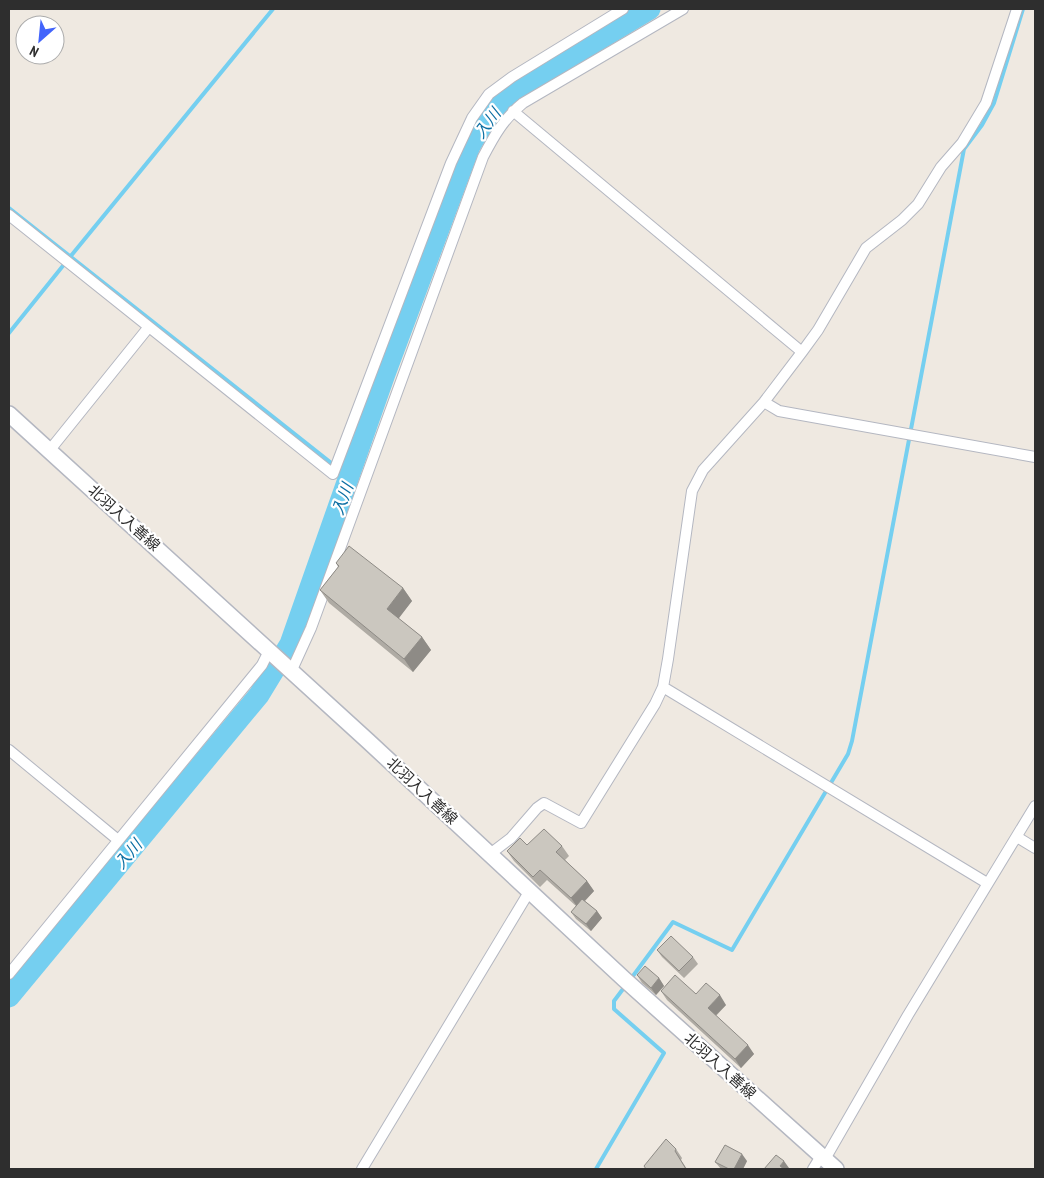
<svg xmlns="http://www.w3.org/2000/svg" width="1044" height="1178" viewBox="0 0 1044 1178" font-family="'PT Sans Narrow','Noto Sans JP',sans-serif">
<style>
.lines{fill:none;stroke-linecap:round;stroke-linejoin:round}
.stream{stroke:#75cff0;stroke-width:4}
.river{stroke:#75cff0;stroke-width:21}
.street-casing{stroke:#b4b7c1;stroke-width:12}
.secondary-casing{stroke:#b4b7c1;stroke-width:18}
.street{stroke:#fff;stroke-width:10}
.secondary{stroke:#fff;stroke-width:15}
.wall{fill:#afaba4}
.shaded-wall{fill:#8e8b86}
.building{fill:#cbc7bf;stroke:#8e8b86}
.labels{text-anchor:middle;stroke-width:4.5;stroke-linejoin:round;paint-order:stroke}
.street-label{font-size:15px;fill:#2e2e2e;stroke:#fff}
.water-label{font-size:16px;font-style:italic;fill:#0d6fa3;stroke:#fff}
</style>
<rect width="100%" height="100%" fill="#efe9e1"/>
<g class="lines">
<path class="stream" d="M 9,208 L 349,477
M 70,257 L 273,9
M 9,333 L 66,262
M 630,980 L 673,922 L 732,950 L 848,754 L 852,741 L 964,149 L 982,125 L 994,103 L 1023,9
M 596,1169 L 664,1053 L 614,1009 L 614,1001 L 626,985"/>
<path class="river" d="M 9,997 L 259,695 L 290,644 L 385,374 L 470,146 L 488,116 L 519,88 L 650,9"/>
<g class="street-casing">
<path id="street" d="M 513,111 L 802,352
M 9,215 L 333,474 L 451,163 L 472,118 L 489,94 L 512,77 L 623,9
M 764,402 L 779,411 L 1035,457
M 49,451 L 148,328
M 291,672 L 311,628 L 483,157 C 494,136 504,118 523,103 L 683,9
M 663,687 L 987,883
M 9,750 L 118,840
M 1017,837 L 1035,848
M 490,854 L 511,838 L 537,808 L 544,803 L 581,823 L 655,704 L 663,687 L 668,659 L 692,491 L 703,470 L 764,402 L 802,352 L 818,330 L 866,248 L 902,220 L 918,204 L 941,167 L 962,143 L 986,103 L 1017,9
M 9,974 L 262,665 L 269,651
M 825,1159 L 908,1015 L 1035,806
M 362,1169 L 529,892
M 813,1169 L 821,1156"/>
</g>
<g class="secondary-casing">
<path id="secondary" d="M 9,414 L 368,741 L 624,979 L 836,1169"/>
</g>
<use href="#street" class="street"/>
<use href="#secondary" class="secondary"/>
</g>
<path class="wall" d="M 336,563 L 403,588 L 412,601 L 398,618 L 422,637 L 431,650 L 413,672 L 329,603 L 320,590 L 338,567 Z
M 527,845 L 562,846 L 569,856 L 565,860 L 587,881 L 594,891 L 585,901 L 597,911 L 602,918 L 591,931 L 576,919 L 571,912 L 576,906 L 547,880 L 540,887 L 514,861 L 507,851 Z
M 657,950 L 693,957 L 698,964 L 684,978 L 662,957 Z
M 637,975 L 659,978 L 664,986 L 656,995 L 642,983 Z
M 661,991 L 726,1005 L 716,1016 L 754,1054 L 741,1068 L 667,1000 Z
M 676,1149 L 682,1158 L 681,1160 L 687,1169 L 646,1169 Z
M 747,1161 L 743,1169 L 721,1169 L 715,1162 Z"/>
<path class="shaded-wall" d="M 403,588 L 412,601 L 396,622 L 387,609 Z
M 422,637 L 431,650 L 413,672 L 404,659 Z
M 587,881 L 594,891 L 578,908 L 571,898 Z
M 597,911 L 602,918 L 591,931 L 586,924 Z
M 659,978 L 664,986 L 656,995 L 651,988 Z
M 720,995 L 726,1005 L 714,1017 L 708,1008 Z
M 748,1045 L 754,1054 L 741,1068 L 735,1059 Z
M 742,1154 L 747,1161 L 743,1169 L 734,1169 Z
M 784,1161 L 789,1168 L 788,1169 L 782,1169 L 780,1166 Z"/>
<path class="building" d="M 349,546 L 403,588 L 387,609 L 422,637 L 404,659 L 320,590 L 339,566 L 336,563 Z
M 544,829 L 562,846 L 556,852 L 587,881 L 571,898 L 540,870 L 533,877 L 507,851 L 520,838 L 527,845 Z
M 582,899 L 597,911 L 586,924 L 571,912 Z
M 671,936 L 693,957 L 679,971 L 657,950 Z
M 645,966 L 659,978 L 651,988 L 637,975 Z
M 675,975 L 696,994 L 706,983 L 720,995 L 708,1008 L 748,1045 L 735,1059 L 661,991 Z
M 666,1139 L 676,1149 L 675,1151 L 686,1169 L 646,1169 L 644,1166 Z
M 725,1145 L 742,1154 L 734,1169 L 729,1169 L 715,1162 Z
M 776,1155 L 784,1161 L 780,1166 L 784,1169 L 764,1169 Z"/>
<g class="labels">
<g class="street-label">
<text transform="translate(124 518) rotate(42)" y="5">北羽入入善線</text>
<text transform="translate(422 791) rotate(43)" y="5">北羽入入善線</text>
<text transform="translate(720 1066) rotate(42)" y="5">北羽入入善線</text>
</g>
<g class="water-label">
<text transform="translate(487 123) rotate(-53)" y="6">入川</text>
<text transform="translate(342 499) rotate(-70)" y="6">入川</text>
<text transform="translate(128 854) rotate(-50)" y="6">入川</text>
</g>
</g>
<rect width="1044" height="1178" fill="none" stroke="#2e2e2e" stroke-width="20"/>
<g transform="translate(40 40) rotate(207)"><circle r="24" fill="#ffffff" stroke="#ababab"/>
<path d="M0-4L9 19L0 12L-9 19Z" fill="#4264fb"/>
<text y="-8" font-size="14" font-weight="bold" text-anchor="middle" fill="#2e2e2e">N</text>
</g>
</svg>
